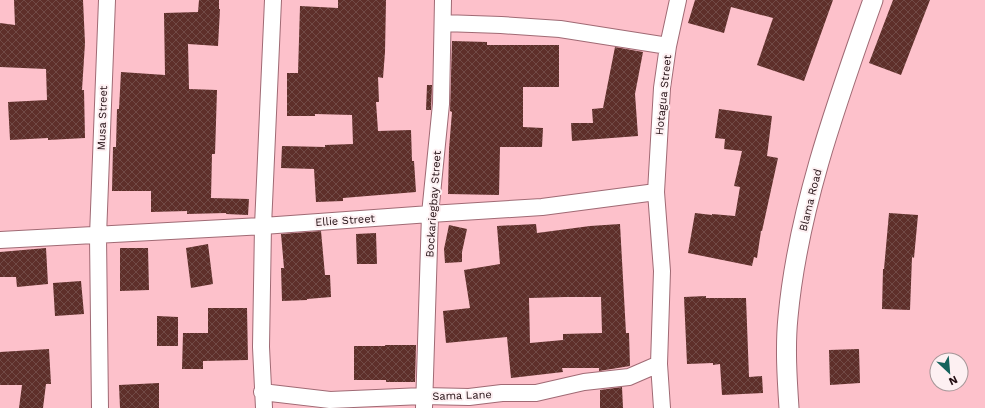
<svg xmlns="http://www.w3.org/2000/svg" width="985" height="408" viewBox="0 0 985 408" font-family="'Work Sans',sans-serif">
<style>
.building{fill:url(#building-cross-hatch);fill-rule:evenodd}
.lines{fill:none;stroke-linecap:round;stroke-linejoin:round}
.minor-casing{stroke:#a06a74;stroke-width:18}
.tertiary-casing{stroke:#a06a74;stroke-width:21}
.minor{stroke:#fff;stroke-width:16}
.tertiary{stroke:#fff;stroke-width:19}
.labels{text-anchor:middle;stroke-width:4;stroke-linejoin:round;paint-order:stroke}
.street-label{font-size:11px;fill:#220e12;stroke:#fdf0f2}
</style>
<defs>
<pattern id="building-cross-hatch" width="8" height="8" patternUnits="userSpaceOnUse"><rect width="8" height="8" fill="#5e2f2a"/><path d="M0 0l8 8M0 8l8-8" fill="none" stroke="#714a46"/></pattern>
</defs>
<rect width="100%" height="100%" fill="#fdc1cb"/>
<path class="building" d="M 14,0 L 83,0 L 85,43 L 82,90 L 84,90 L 85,138 L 48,140 L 48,138 L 10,140 L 8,102 L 47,100 L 46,69 L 0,67 L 0,23 L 15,25 Z
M 199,0 L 219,0 L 219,9 L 220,9 L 218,46 L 188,44 L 189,89 L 217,90 L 215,154 L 212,154 L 211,198 L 249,199 L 248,215 L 226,214 L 226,213 L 187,214 L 187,211 L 151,212 L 151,191 L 112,191 L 113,147 L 116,147 L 117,109 L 119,109 L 121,72 L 165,75 L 164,13 L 198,12 Z
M 338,0 L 386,0 L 385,52 L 383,78 L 378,77 L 379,102 L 376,102 L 378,131 L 411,130 L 412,161 L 414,161 L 416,192 L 343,198 L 343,201 L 316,202 L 314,169 L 281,168 L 282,146 L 325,147 L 325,145 L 353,144 L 352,115 L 315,114 L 315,116 L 287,116 L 287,73 L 298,73 L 300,6 L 338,8 Z
M 695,0 L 833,0 L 804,81 L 757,65 L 773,18 L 731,7 L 724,33 L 688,23 Z
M 893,0 L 930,0 L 901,75 L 869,63 Z
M 452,41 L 487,42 L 487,45 L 559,45 L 559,87 L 523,87 L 523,127 L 543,128 L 542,147 L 500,147 L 499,195 L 448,194 L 449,149 L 452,112 L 450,111 Z
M 615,47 L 643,52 L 635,94 L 638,136 L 572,141 L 571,123 L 593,123 L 592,109 L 603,108 Z
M 427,85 L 432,85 L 431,110 L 426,110 Z
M 719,109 L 772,116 L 767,156 L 778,158 L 762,231 L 761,231 L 757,258 L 754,257 L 752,266 L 688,253 L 695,213 L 712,215 L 712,214 L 735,216 L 740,187 L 734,186 L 742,151 L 724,149 L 725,139 L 715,138 Z
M 889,213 L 918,215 L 914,258 L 912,257 L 910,310 L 882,309 L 883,269 L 884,269 Z
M 536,224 L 537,233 L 590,226 L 620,224 L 626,333 L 629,333 L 630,366 L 599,371 L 599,368 L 562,368 L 563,372 L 511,378 L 507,337 L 446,343 L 443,311 L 470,308 L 464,270 L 500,264 L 497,226 ZM 565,297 L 601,297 L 602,333 L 563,334 L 563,340 L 530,343 L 529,298 Z
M 449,225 L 467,229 L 462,252 L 462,262 L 445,263 L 444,249 Z
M 321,231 L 325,275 L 330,275 L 331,297 L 307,299 L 307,300 L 282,301 L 281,268 L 284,268 L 281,234 Z
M 376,233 L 377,264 L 357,264 L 356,234 Z
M 208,244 L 213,284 L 191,288 L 186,248 Z
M 46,248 L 48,284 L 17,287 L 16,277 L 0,277 L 0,252 Z
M 120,248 L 148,248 L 149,290 L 120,291 Z
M 81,281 L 84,314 L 55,316 L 53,283 Z
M 706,296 L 706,298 L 746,298 L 749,377 L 762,376 L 763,393 L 722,395 L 720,364 L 713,365 L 713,363 L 687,364 L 684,297 Z
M 208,308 L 247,308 L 248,360 L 203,361 L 203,369 L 182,369 L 183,333 L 208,333 Z
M 157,316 L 178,317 L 178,346 L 157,346 Z
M 385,345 L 416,345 L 415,382 L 386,382 L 386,380 L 354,380 L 354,346 L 385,346 Z
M 49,349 L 51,384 L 46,384 L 43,408 L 19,408 L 22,385 L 0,385 L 0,352 Z
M 859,349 L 860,383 L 830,385 L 829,350 Z
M 159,383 L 159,408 L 120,408 L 119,385 Z
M 622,387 L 623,408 L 600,408 L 600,390 Z"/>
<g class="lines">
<g class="minor-casing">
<path id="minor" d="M 443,23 L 501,25 L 560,29 L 668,46
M 656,192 L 662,88 L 668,46 L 678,0
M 0,240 L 263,226 L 430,214 L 542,207 L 656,192 L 662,271 L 659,364 L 662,408
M 262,392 L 330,400 L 423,396 L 469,397 L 502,393 L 536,393 L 584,382 L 629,377 L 659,364
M 100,408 L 98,236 L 107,0
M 264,408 L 261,347 L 263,226 L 273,0
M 424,408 L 430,214 L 441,104 L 443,0"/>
</g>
<g class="tertiary-casing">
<path id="tertiary" d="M 789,408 C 787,378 785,347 788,317 C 798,209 837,102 873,0"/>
</g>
<use href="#minor" class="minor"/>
<use href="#tertiary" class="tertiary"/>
</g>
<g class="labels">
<g class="street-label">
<text transform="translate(663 95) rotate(-84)" y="4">Hotagua Street</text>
<text transform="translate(102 118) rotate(-88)" y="4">Musa Street</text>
<text transform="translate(810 200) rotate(-76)" y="4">Blama Road</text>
<text transform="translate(433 204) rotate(-86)" y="4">Bockariegbay Street</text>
<text transform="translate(345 220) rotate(-4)" y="4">Ellie Street</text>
<text transform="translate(462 395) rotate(-2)" y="4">Sama Lane</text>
</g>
</g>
<g transform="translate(949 372) rotate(154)"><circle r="19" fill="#fdf0f2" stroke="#a59698"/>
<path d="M0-3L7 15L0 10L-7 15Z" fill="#15635d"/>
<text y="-6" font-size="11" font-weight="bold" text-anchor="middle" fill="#220e12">N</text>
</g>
</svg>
